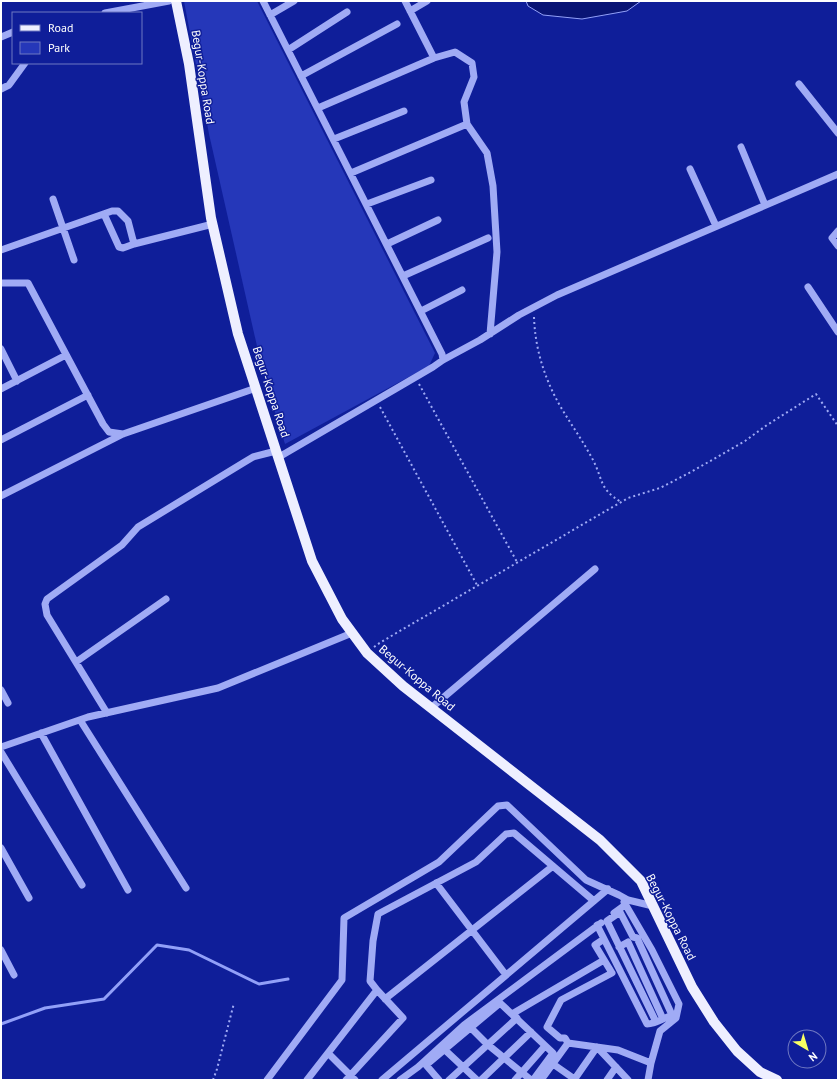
<svg xmlns="http://www.w3.org/2000/svg" width="839" height="1081" viewBox="0 0 839 1081" font-family="'PT Sans',sans-serif">
<style>
.green{fill:#2537b9}
.water{fill:#091474;stroke:#92a0f8}
.lines{fill:none;stroke-linecap:round;stroke-linejoin:round}
.stream{stroke:#92a0f8;stroke-width:3}
.path{stroke:#a0abf5;stroke-width:2;stroke-dasharray:2 3;stroke-linecap:butt}
.minor{stroke:#a0abf5;stroke-width:7}
.major{stroke:#eeefff;stroke-width:10}
.labels{text-anchor:middle;stroke-width:3;stroke-linejoin:round;paint-order:stroke}
.street-label{font-size:12px;fill:#fff;stroke:#0f1e99}
</style>
<rect width="100%" height="100%" fill="#0f1e99"/>
<path class="green" d="M 184,1 L 257,1 L 435,353 L 429,366 L 285,444 L 264,377 L 209,134 Z"/>
<path class="water" d="M 526,1 L 641,1 L 627,11 L 582,19 L 543,15 L 528,6 Z"/>
<g class="lines">
<path class="stream" d="M 1,1024 L 45,1008 L 104,999 L 157,945 L 189,950 L 259,984 L 288,979"/>
<path class="path" d="M 534,317 C 535,348 544,377 559,404 C 570,423 583,441 593,460 C 603,479 599,489 621,502
M 419,384 L 517,562
M 380,407 L 477,585
M 374,647 L 381,642 L 628,498 L 660,488 L 691,472 L 745,441 L 767,425 L 816,394 L 838,426
M 213,1080 L 217,1069 L 234,1003"/>
<path class="minor" d="M 263,1 L 442,354 L 443,360
M 405,1 L 434,58 L 455,52 L 472,63 L 474,77 L 464,102 L 467,124 L 487,153 L 493,186 L 497,252 L 490,334
M 410,11 L 427,1
M 105,13 L 169,1
M 270,15 L 294,1
M 1,37 L 13,32
M 288,50 L 347,12
M 301,76 L 397,24
M 799,84 L 838,133
M 1,89 L 9,85 L 25,63
M 318,108 L 434,58
M 334,139 L 404,111
M 741,147 L 765,205
M 690,169 L 716,226
M 351,173 L 467,124
M 53,199 L 74,260
M 367,204 L 431,180
M 104,214 L 119,247 L 123,248 L 134,244 L 213,224
M 838,231 L 832,238 L 838,246
M 387,244 L 438,220
M 1,250 L 112,211 L 118,211 L 128,221 L 134,244
M 403,276 L 488,238
M 1,283 L 28,283 L 103,424 L 109,432 L 123,434
M 808,287 L 838,332
M 421,311 L 462,290
M 1,349 L 17,381
M 1,389 L 66,355
M 1,440 L 88,395
M 279,457 L 433,367 L 443,360 L 480,340 L 519,315 L 557,295 L 838,174
M 1,496 L 123,434 L 256,388
M 76,662 L 166,599
M 1,690 L 8,703
M 431,708 L 595,569
M 107,713 L 47,615 L 45,604 L 47,599 L 122,545 L 138,527 L 243,463 L 253,457 L 276,451
M 80,720 L 186,888
M 41,733 L 128,890
M 1,747 L 88,717 L 218,688 L 352,633
M 1,752 L 82,885
M 1,848 L 29,898
M 436,883 L 506,975
M 624,902 L 652,950 L 679,1004 L 676,1018 L 660,1031 L 651,1063 L 648,1080
M 614,913 L 625,905
M 597,925 L 647,1024 C 656,1024 664,1018 672,1015 L 637,938 L 633,937 L 620,912 L 607,921 L 656,1022
M 619,947 L 628,942 L 663,1019
M 1,950 L 14,975
M 385,999 L 553,866
M 512,1014 L 604,960
M 471,1028 L 487,1044 L 531,1080
M 568,1043 L 565,1038 L 560,1038 L 547,1027 L 561,1000 L 612,973 L 595,945 L 604,939
M 445,1050 L 477,1080
M 328,1053 L 355,1080
M 553,1064 L 576,1080
M 267,1080 L 342,980 L 344,918 L 439,862 L 498,806 L 507,805 L 586,880 L 619,895 L 628,900 L 653,906
M 307,1080 L 377,990
M 346,1080 L 403,1018 L 377,990 L 370,981 L 373,941 L 378,914 L 476,862 L 506,834 L 514,833 L 594,901
M 382,1080 L 608,889
M 400,1080 L 418,1067 L 464,1025 L 601,923
M 439,1080 L 426,1065 L 500,1003 L 553,1053 L 533,1080
M 449,1080 L 517,1018
M 481,1080 L 531,1032
M 515,1080 L 545,1046
M 541,1080 L 568,1043 L 618,1050 L 651,1063
M 574,1080 L 597,1047 L 628,1080
M 607,1080 L 616,1067"/>
<path class="major" d="M 176,1 L 189,64 L 211,218 L 238,334 L 312,561 L 342,619 L 367,653 L 403,686 L 600,840 L 641,881 L 692,987 L 714,1022 L 737,1051 L 760,1072 L 777,1080"/>
</g>
<g class="labels">
<g class="street-label">
<text transform="translate(203 77) rotate(81)" y="4">Begur-Koppa Road</text>
<text transform="translate(271 392) rotate(72)" y="4">Begur-Koppa Road</text>
<text transform="translate(417 678) rotate(40)" y="4">Begur-Koppa Road</text>
<text transform="translate(671 917) rotate(63)" y="4">Begur-Koppa Road</text>
</g>
</g>
<rect width="839" height="1081" fill="none" stroke="#ffffff" stroke-width="4"/>
<rect x="12" y="12" width="130" height="52" fill="#0f1e99" stroke="#6f78c2"/>
<rect x="20" y="25" width="20" height="6" fill="#eeefff" stroke="#6f78c2"/>
<text x="48" y="32" font-size="12" fill="#ffffff">Road</text>
<rect x="20" y="42" width="20" height="12" fill="#2537b9" stroke="#6f78c2"/>
<text x="48" y="52" font-size="12" fill="#ffffff">Park</text>
<g transform="translate(807 1049) rotate(142)"><circle r="19" fill="#0f1e99" stroke="#6f78c2"/>
<path d="M0-3L7 15L0 10L-7 15Z" fill="#f9ff64"/>
<text y="-6" font-size="11" font-weight="bold" text-anchor="middle" fill="#ffffff">N</text>
</g>
</svg>
